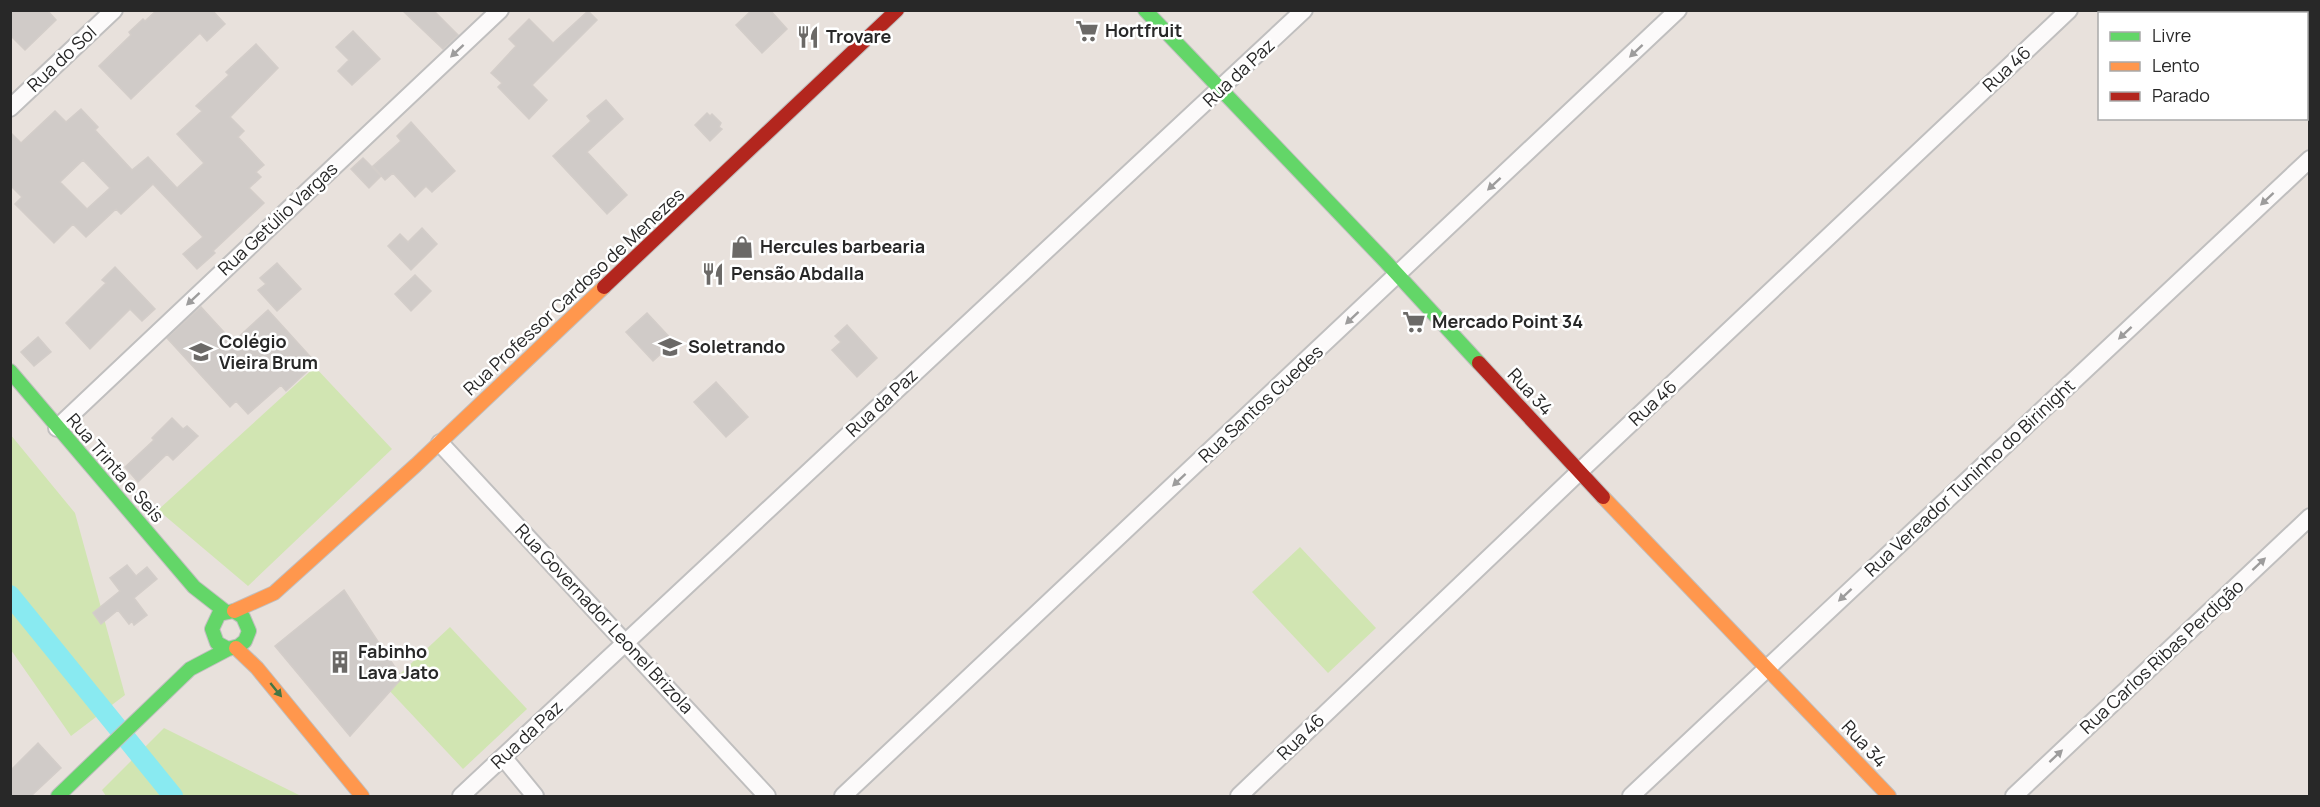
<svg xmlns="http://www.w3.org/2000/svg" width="2320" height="807" viewBox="0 0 2320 807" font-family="Manrope,sans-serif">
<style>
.green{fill:#d1e5b2}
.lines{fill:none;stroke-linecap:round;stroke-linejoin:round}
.canal{stroke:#89eaf1;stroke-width:20}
.building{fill:#d0cbc8;stroke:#d3cdc9;stroke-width:1.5;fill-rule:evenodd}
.street-casing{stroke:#c0bfbf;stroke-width:20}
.fast-casing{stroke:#c0bfbf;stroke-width:16}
.slow-casing{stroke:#c0bfbf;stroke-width:16}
.jam-casing{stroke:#c0bfbf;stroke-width:16}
.street{stroke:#fcfafa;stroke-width:16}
.fast{stroke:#63d668;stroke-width:14}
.slow{stroke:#ff974d;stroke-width:14}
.jam{stroke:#b3261e;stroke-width:14}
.oneway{fill:#9d9c9c}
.oneway2{fill:#437645}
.labels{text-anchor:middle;stroke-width:5;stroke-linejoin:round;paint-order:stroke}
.poi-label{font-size:18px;font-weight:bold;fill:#282828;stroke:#fff;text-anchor:start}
.street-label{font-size:18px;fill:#282828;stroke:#fff}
</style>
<rect width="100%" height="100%" fill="#e8e1dc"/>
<path class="green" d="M 315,367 L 392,449 L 248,586 L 158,510 Z
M 10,434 L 75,513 L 125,695 L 71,736 L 11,650 Z
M 1300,547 L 1376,628 L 1328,673 L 1252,592 Z
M 450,627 L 527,709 L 463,769 L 386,687 Z
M 164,728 L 301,796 L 106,796 L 102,790 Z"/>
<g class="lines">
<path class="canal" d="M 10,595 L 173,796"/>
</g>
<path class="building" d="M 10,10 L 47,10 L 56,20 L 25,50 L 10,35 Z
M 157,10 L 212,10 L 225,24 L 207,41 L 200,33 L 131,99 L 99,66 L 131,35 L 129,32 L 143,19 L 145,21 Z
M 402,10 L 433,10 L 458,35 L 443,49 Z
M 752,10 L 770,10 L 787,29 L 762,53 L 736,25 Z
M 588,11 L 597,20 L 532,85 L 547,100 L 529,119 L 498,87 L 502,83 L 491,73 L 516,46 L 509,39 L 529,19 L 553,43 Z
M 353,31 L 380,59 L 352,85 L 338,71 L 349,60 L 336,47 Z
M 256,44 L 278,68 L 230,117 L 244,131 L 238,137 L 264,165 L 256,172 L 261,177 L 249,188 L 264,203 L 213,251 L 215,253 L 197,269 L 183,254 L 203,237 L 153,184 L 121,214 L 116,209 L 86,237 L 73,224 L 54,243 L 15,204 L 22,197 L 10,185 L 10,132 L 21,143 L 55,111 L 66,122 L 81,109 L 98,127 L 95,130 L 132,170 L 148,157 L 177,188 L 204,163 L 177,134 L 202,111 L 196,106 L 229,75 L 226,72 ZM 83,160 L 110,188 L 87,209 L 60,182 Z
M 606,100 L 623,119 L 587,152 L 627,195 L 607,214 L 553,156 L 591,121 L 587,116 Z
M 707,113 L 710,116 L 712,114 L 721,123 L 719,127 L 722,129 L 710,141 L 695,125 Z
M 411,122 L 455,171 L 432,192 L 426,186 L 415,197 L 393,173 L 385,180 L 373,166 L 401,141 L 397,136 Z
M 363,158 L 381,176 L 369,188 L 351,169 Z
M 422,228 L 437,244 L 411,270 L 388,246 L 400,234 L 408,242 Z
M 277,263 L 301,289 L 277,311 L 258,290 L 266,284 L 260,278 Z
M 115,267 L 155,309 L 142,321 L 130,309 L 90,349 L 66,323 L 106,283 L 102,280 Z
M 415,275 L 431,291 L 411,311 L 395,294 Z
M 201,307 L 233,342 L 268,310 L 316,363 L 286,391 L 281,385 L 248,414 L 236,401 L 230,407 L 167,338 Z
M 647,313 L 674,342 L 653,361 L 626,332 Z
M 847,325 L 877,358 L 857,377 L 832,350 L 841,342 L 835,336 Z
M 38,337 L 51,352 L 34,366 L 21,352 Z
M 716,382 L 748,417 L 726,437 L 694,402 Z
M 172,418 L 183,429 L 187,426 L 198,436 L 173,460 L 167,454 L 138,482 L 125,467 L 154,440 L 152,438 Z
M 127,565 L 136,576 L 147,567 L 157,579 L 134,598 L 147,615 L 134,625 L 132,621 L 129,624 L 118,610 L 101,624 L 93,613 L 120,591 L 110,578 Z
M 344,590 L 402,678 L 350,736 L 275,646 Z
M 38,743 L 61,768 L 31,796 L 10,796 L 10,771 Z"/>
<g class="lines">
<g class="street-casing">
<path id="street" d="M 2264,10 L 2267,14
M 2306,55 L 2310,58
M 10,108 L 114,10
M 57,428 L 500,10
M 440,443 L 767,796
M 503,757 L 535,796
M 461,796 L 1304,10
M 843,796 L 1678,10
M 1239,796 L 1579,472 L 2069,10
M 1631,796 L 2310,159
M 2014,796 L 2310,517"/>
</g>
<g class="fast-casing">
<path id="fast" d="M 1145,10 L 1385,261 L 1479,363
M 10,371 L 194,587 L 226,612
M 58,796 L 190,669 L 228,649 L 239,646 L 245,641 L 249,631 L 243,617 L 234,611 L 219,614 L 212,629 L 217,643 L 228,649"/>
</g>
<g class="slow-casing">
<path id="slow" d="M 1603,497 L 1889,796
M 234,611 L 274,593 L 416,465 L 604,287
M 236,648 L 257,668 L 362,796"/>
</g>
<g class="jam-casing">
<path id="jam" d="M 604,287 L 897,10
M 1479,363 L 1603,497"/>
</g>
<use href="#street" class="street"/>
<use href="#fast" class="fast"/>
<use href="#slow" class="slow"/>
<use href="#jam" class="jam"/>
</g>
<defs><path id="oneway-solid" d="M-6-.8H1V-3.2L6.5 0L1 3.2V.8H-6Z" transform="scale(1.5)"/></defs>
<g class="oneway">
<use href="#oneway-solid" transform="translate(457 51) rotate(137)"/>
<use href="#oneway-solid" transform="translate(1636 51) rotate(137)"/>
<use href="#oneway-solid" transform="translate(1494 184) rotate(137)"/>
<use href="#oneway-solid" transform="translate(2267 199) rotate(137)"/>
<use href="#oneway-solid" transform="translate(193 299) rotate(137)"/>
<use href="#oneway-solid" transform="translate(1352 318) rotate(137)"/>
<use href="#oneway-solid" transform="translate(2125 333) rotate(137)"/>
<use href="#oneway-solid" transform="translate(1179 480) rotate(137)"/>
<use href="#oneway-solid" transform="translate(2259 564) rotate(-43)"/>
<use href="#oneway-solid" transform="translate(1845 595) rotate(137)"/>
<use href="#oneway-solid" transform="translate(2056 756) rotate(-43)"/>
</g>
<use class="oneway2" href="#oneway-solid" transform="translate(276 690) rotate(51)"/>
<defs>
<g id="supermarket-bare" transform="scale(1.8)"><path d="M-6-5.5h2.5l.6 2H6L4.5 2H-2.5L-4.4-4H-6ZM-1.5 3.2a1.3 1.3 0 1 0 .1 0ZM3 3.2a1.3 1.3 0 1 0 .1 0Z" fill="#6b6967" stroke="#fff" stroke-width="2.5" paint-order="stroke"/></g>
<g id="restaurant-bare" transform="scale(1.8)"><path d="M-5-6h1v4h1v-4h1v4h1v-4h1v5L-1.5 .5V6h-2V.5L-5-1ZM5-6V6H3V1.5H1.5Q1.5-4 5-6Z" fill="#6b6967" stroke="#fff" stroke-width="2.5" paint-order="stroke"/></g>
<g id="shop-bare" transform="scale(1.8)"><path d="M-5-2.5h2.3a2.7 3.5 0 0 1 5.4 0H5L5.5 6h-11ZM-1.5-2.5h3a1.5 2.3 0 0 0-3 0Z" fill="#6b6967" stroke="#fff" stroke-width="2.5" paint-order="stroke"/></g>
<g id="school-bare" transform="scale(1.8)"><path d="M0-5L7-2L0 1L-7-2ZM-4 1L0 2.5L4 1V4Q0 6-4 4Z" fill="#6b6967" stroke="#fff" stroke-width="2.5" paint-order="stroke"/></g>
<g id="building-bare" transform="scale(1.8)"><path d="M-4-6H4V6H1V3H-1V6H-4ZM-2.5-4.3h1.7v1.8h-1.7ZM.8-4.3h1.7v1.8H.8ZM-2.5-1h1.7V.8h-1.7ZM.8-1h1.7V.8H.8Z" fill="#6b6967" stroke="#fff" stroke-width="2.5" paint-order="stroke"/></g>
</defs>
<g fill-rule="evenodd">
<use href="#supermarket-bare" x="1087" y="31"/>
<use href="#restaurant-bare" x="808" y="37"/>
<use href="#shop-bare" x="742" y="247"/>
<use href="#restaurant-bare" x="713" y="274"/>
<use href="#supermarket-bare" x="1414" y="322"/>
<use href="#school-bare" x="670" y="347"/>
<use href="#school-bare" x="201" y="352"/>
<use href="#building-bare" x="340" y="662"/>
</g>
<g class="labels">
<g class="poi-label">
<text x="1105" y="37">Hortfruit</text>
<text x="826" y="43">Trovare</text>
<text x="760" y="253">Hercules barbearia</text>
<text x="731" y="280">Pensão Abdalla</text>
<text x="1432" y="328">Mercado Point 34</text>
<text x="219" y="348">Colégio<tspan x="219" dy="21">Vieira Brum</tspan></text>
<text x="688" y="353">Soletrando</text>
<text x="358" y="658">Fabinho<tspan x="358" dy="21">Lava Jato</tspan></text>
</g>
<g class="street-label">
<text transform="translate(62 59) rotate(-43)" y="6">Rua do Sol</text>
<text transform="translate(2007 69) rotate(-43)" y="6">Rua 46</text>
<text transform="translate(1239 73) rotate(-43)" y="6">Rua da Paz</text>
<text transform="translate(278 219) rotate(-43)" y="6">Rua Getúlio Vargas</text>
<text transform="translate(574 292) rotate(-43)" y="6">Rua Professor Cardoso de Menezes</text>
<text transform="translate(1530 392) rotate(47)" y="6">Rua 34</text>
<text transform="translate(882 403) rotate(-43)" y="6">Rua da Paz</text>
<text transform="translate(1653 403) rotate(-43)" y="6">Rua 46</text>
<text transform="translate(1261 404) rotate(-43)" y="6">Rua Santos Guedes</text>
<text transform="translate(115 468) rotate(49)" y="6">Rua Trinta e Seis</text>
<text transform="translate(1970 478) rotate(-43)" y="6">Rua Vereador Tuninho do Birinight</text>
<text transform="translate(604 619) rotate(47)" y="6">Rua Governador Leonel Brizola</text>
<text transform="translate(2162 657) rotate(-43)" y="6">Rua Carlos Ribas Perdigão</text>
<text transform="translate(527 735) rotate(-43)" y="6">Rua da Paz</text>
<text transform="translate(1301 737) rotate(-44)" y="6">Rua 46</text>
<text transform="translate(1864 744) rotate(47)" y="6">Rua 34</text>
</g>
</g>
<rect width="2320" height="807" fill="none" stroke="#282828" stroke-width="24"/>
<rect x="2098" y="12" width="210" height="108" fill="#ffffff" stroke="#a9a9a9" stroke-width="1.5"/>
<rect x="2110" y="32" width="30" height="9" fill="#63d668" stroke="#a9a9a9" stroke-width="1.5"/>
<text x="2152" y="42" font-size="18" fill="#282828">Livre</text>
<rect x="2110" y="62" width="30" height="9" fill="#ff974d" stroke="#a9a9a9" stroke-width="1.5"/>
<text x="2152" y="72" font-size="18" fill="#282828">Lento</text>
<rect x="2110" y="92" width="30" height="9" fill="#b3261e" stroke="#a9a9a9" stroke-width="1.5"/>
<text x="2152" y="102" font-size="18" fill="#282828">Parado</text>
</svg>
